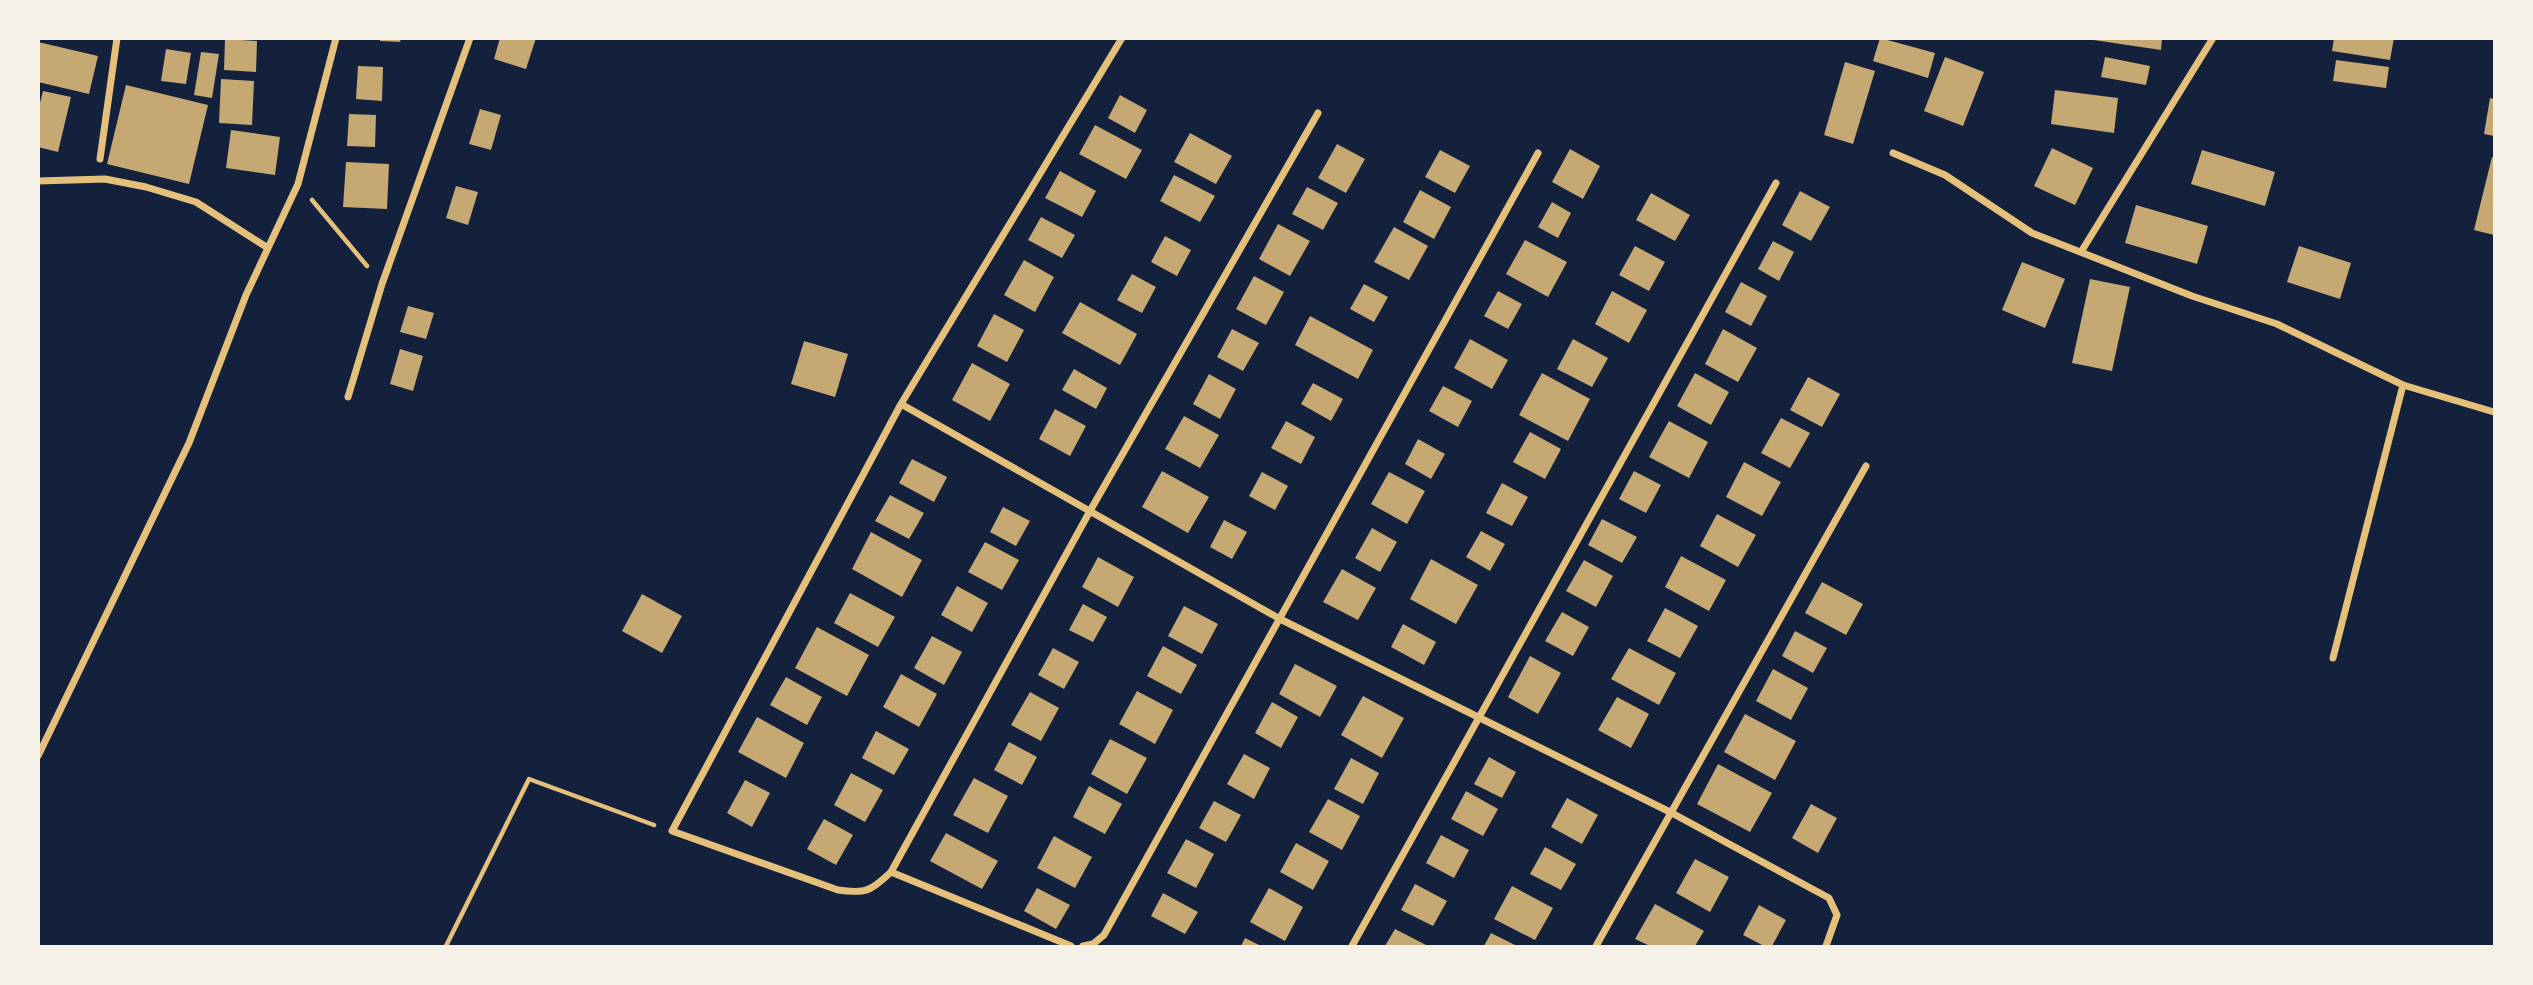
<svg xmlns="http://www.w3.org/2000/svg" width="2533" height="985" viewBox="0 0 2533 985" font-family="Spectral,serif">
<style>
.building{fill:#c6a872}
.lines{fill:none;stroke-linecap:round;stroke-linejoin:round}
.path{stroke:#e5c07b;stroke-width:4.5}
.minor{stroke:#e5c07b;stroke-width:7}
</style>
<rect width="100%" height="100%" fill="#14213d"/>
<path class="building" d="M 380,38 L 401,38 L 400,42 L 380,41 Z
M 500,38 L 536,38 L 526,69 L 494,59 Z
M 1880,38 L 1935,53 L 1928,78 L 1873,61 Z
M 2080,38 L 2162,38 L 2161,50 Z
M 2334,38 L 2394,38 L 2390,60 L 2332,51 Z
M 225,39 L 257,41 L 256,72 L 224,70 Z
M 38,42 L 98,56 L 89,94 L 38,82 Z
M 166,49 L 191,53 L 186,84 L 161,81 Z
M 201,52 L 219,54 L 212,98 L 194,95 Z
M 1945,57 L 1984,72 L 1963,126 L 1924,111 Z
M 2105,57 L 2150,66 L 2146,85 L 2101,77 Z
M 2336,60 L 2389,67 L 2386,88 L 2333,81 Z
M 1845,62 L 1875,71 L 1853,144 L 1824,135 Z
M 358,66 L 383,67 L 382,101 L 356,99 Z
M 221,79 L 254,81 L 252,125 L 219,123 Z
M 126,85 L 208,105 L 189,184 L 107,164 Z
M 2055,90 L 2118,98 L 2114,133 L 2051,124 Z
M 43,91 L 71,97 L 58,152 L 38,147 L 38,111 Z
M 1120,95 L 1147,110 L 1135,133 L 1108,118 Z
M 2490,98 L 2494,99 L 2494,136 L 2484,134 Z
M 480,109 L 501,115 L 491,150 L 469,144 Z
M 349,114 L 376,115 L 375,147 L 347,146 Z
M 1095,125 L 1142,150 L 1126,179 L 1079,154 Z
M 231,130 L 280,137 L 275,175 L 226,168 Z
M 1190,133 L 1232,156 L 1216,184 L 1174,162 Z
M 1337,144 L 1365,159 L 1346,193 L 1318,178 Z
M 2052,148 L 2093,168 L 2075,205 L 2034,186 Z
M 1570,149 L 1600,166 L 1583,199 L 1552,182 Z
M 1440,150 L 1470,166 L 1455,193 L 1425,177 Z
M 2202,150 L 2275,172 L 2265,206 L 2191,184 Z
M 2492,157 L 2494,158 L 2494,235 L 2474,230 Z
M 346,162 L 389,164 L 387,209 L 343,207 Z
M 1060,171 L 1096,191 L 1082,217 L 1045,198 Z
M 1174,175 L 1215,196 L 1200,222 L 1160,201 Z
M 456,186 L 478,192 L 468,225 L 446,218 Z
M 1307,187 L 1338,203 L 1323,230 L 1292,214 Z
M 1420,190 L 1451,207 L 1434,239 L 1403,222 Z
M 1800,191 L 1830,207 L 1811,241 L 1782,225 Z
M 1651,193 L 1690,215 L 1675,241 L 1636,220 Z
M 1552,202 L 1571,213 L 1558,238 L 1538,227 Z
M 2136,205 L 2208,226 L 2197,264 L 2125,243 Z
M 1041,217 L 1075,235 L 1062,258 L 1028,240 Z
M 1278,224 L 1310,241 L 1290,276 L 1259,259 Z
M 1394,227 L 1428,246 L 1409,280 L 1374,262 Z
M 1165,236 L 1191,250 L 1177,276 L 1151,262 Z
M 1525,240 L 1567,262 L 1548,297 L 1506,274 Z
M 1773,241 L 1794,252 L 1779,281 L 1758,269 Z
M 1635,246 L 1665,262 L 1649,291 L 1619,275 Z
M 2299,246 L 2351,263 L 2340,299 L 2287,282 Z
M 1024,260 L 1054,277 L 1035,312 L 1004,295 Z
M 2022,262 L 2065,279 L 2045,328 L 2002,310 Z
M 1132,274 L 1156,287 L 1142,313 L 1117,300 Z
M 1254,276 L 1284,292 L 1266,325 L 1236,309 Z
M 2090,279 L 2130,287 L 2112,371 L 2072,363 Z
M 1741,282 L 1767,296 L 1751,326 L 1725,312 Z
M 1364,284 L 1388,297 L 1374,322 L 1350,309 Z
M 1498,291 L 1522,304 L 1508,329 L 1484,316 Z
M 1612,291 L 1647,310 L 1629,343 L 1595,324 Z
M 1080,302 L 1137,334 L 1120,365 L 1062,333 Z
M 408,306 L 434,313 L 426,339 L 400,332 Z
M 994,314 L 1024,330 L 1007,362 L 977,346 Z
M 1310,316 L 1373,350 L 1358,379 L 1295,345 Z
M 1232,329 L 1259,343 L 1243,371 L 1217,357 Z
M 1723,329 L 1757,348 L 1738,382 L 1705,364 Z
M 1470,339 L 1508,360 L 1492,389 L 1454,368 Z
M 1573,339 L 1608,358 L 1592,387 L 1557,369 Z
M 804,341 L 848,354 L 835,397 L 791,384 Z
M 400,349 L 423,356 L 413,391 L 390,384 Z
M 972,363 L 1010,384 L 990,421 L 952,400 Z
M 1074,369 L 1107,388 L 1096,409 L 1062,390 Z
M 1542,373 L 1590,399 L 1568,441 L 1519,415 Z
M 1695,373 L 1729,392 L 1711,425 L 1677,406 Z
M 1209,374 L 1236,389 L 1220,419 L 1193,404 Z
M 1808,377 L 1840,394 L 1822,427 L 1790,410 Z
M 1313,383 L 1343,399 L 1331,421 L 1301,404 Z
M 1443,386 L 1472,401 L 1458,427 L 1429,411 Z
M 1055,409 L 1086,426 L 1070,456 L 1039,439 Z
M 1184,416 L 1219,435 L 1200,468 L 1165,449 Z
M 1781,418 L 1810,433 L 1790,468 L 1761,453 Z
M 1286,421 L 1315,437 L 1301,464 L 1271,448 Z
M 1669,421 L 1708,442 L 1689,478 L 1649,457 Z
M 1530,432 L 1561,449 L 1545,479 L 1513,462 Z
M 1418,439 L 1445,454 L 1431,479 L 1405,464 Z
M 912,459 L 947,477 L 934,502 L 899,483 Z
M 1744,462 L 1781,482 L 1762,516 L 1726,497 Z
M 1162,471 L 1209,497 L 1188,533 L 1142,507 Z
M 1634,471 L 1661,485 L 1646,513 L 1619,499 Z
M 1262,472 L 1288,486 L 1275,510 L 1249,496 Z
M 1389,472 L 1425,491 L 1407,524 L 1371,504 Z
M 1502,483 L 1528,497 L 1512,526 L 1486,513 Z
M 890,495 L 924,513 L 909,539 L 875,521 Z
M 1003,507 L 1030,521 L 1016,546 L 990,532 Z
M 1717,514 L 1756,535 L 1738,567 L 1700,546 Z
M 1602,519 L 1637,537 L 1622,563 L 1588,545 Z
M 1224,520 L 1247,532 L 1232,559 L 1210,547 Z
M 1372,528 L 1397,542 L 1380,572 L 1355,558 Z
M 1481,531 L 1505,544 L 1490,571 L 1466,557 Z
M 871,532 L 922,560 L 902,597 L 852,569 Z
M 985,542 L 1019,560 L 1002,590 L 968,572 Z
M 1681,556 L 1726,580 L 1709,611 L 1665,587 Z
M 1098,557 L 1134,577 L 1118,607 L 1082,587 Z
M 1431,559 L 1478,585 L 1456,624 L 1410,599 Z
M 1584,560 L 1613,576 L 1596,607 L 1566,591 Z
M 1342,569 L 1376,588 L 1358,620 L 1323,602 Z
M 1822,582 L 1863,604 L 1846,635 L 1805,613 Z
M 957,586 L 988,603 L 972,632 L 941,615 Z
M 850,593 L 895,617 L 878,647 L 834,623 Z
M 642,594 L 682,616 L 662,653 L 622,631 Z
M 1083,604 L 1107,617 L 1093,642 L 1069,630 Z
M 1184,606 L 1218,624 L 1202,654 L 1168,636 Z
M 1665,608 L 1698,626 L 1680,658 L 1647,641 Z
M 1562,612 L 1589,627 L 1573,656 L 1545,641 Z
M 1403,624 L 1436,642 L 1424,665 L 1391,647 Z
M 817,627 L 869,655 L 847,696 L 795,668 Z
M 1795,631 L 1827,648 L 1813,673 L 1782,656 Z
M 932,636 L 962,652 L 944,685 L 914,668 Z
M 1163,646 L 1197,665 L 1181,694 L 1147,676 Z
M 1053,648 L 1079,662 L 1064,689 L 1038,675 Z
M 1629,648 L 1676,673 L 1659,705 L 1611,679 Z
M 1530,656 L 1561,673 L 1538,714 L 1508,697 Z
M 1295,664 L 1337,686 L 1320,717 L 1279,694 Z
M 1773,669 L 1808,688 L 1791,720 L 1756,701 Z
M 901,674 L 937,694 L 919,727 L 883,707 Z
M 786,677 L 822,697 L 807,725 L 770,705 Z
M 1137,691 L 1173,710 L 1155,744 L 1119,724 Z
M 1030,692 L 1059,708 L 1041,741 L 1011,725 Z
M 1363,696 L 1404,718 L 1382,758 L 1341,735 Z
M 1617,697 L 1649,714 L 1631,748 L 1598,730 Z
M 1272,702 L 1298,717 L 1281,748 L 1255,733 Z
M 1745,714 L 1796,741 L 1775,780 L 1724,752 Z
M 757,717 L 804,743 L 786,778 L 738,752 Z
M 876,731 L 909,749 L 894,775 L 862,758 Z
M 1110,739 L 1147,758 L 1127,794 L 1091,774 Z
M 1009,742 L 1037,757 L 1022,785 L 994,770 Z
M 1244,754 L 1270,768 L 1254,799 L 1227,784 Z
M 1489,757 L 1516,772 L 1502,798 L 1474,784 Z
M 1351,758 L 1379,773 L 1363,804 L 1334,789 Z
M 1718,764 L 1772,793 L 1750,832 L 1697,804 Z
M 851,773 L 883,790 L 865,822 L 834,805 Z
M 974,778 L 1008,796 L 988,833 L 953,815 Z
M 745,780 L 770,793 L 752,827 L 727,813 Z
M 1089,786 L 1122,804 L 1105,834 L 1073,817 Z
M 1466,791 L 1498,809 L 1483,836 L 1451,819 Z
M 1567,798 L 1598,815 L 1582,844 L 1551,827 Z
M 1328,799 L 1360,816 L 1342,850 L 1309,832 Z
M 1214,801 L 1241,815 L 1226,842 L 1199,828 Z
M 1811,804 L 1837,818 L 1818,853 L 1792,838 Z
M 824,819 L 853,835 L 836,865 L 807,849 Z
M 946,833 L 998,861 L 982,889 L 930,861 Z
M 1441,835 L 1469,850 L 1454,878 L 1426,863 Z
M 1054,836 L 1092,857 L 1075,888 L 1037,868 Z
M 1186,839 L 1214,854 L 1196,888 L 1167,873 Z
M 1296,843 L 1329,861 L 1313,890 L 1280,872 Z
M 1545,847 L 1576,864 L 1561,890 L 1530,874 Z
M 1695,859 L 1729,877 L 1710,912 L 1676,893 Z
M 1415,884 L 1447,901 L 1433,926 L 1401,910 Z
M 1512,886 L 1553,908 L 1535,940 L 1494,919 Z
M 1037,888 L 1070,905 L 1056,929 L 1024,911 Z
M 1269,888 L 1303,907 L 1285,941 L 1250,922 Z
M 1163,893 L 1198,912 L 1185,934 L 1151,916 Z
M 1655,904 L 1704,931 L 1695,946 L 1650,946 L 1635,939 Z
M 1759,905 L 1786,920 L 1772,946 L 1764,946 L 1743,935 Z
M 1395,929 L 1428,946 L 1385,946 Z
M 1491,933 L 1517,946 L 1484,946 Z
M 1245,938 L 1261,946 L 1241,946 Z"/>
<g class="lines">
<path class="path" d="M 312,200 L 367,266
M 446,946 L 529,779 L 654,825"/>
<path class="minor" d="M 1122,38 L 901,404 L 672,831 L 838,890 C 866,894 871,891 891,872 L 1090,511 L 1318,113
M 1893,153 L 1945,175 L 2032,233 L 2192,296 L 2277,324 L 2403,385 L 2494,412
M 100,159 L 117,38
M 38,181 L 105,179 L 146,187 L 196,202 L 268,248
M 2081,252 L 2213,38
M 348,397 L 382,284 L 470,38
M 901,404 L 1280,619 L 1670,812 L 1829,898 L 1837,915 L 1826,946
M 2333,658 L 2403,385
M 38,756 L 189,443 L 246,295 L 298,184 L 336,38
M 891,872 L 1071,946
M 1083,946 L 1093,944 L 1104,935 L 1538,153
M 1352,946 L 1776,183
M 1596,946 L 1866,466"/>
</g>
<rect width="2533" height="985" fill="none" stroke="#f6f1e7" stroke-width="80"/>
</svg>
